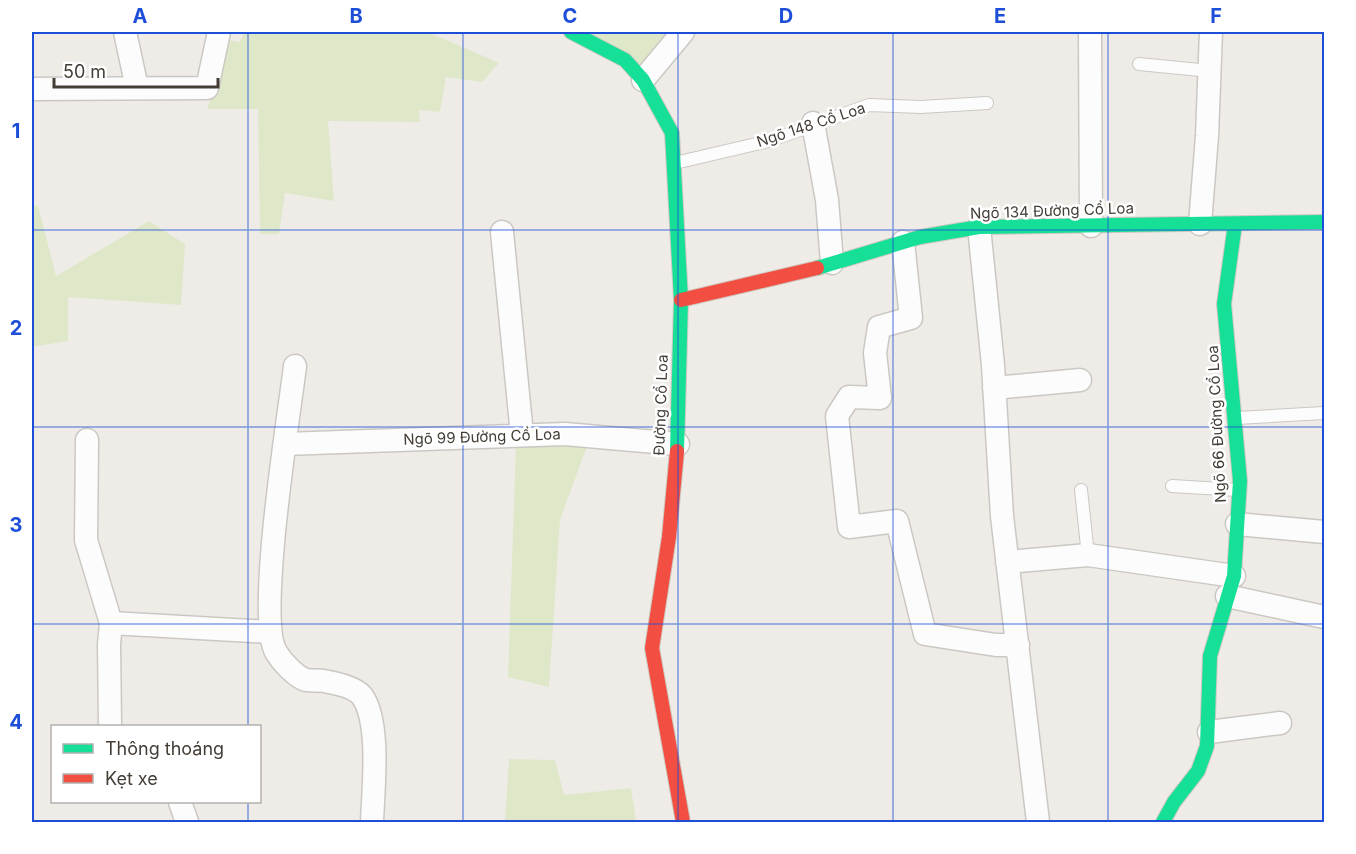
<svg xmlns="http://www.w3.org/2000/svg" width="1356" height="854" viewBox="0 0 1356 854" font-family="Inter,sans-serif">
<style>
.green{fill:#dee8c9}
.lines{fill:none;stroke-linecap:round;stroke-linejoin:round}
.lane-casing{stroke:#cbc8c4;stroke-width:14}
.street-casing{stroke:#cbc8c4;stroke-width:25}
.fast-casing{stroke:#cec9c0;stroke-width:16}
.jam-casing{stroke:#cec9c0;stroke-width:16}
.lane{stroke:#fdfcfc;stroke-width:12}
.street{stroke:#fdfcfc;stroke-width:22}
.fast{stroke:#16e098;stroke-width:14}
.jam{stroke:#f24e42;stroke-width:14}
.grid{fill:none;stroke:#1d4ed8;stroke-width:1.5;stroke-opacity:0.55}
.labels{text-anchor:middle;stroke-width:5;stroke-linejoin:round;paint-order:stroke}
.street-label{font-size:15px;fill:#443d35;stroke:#fff}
.neatline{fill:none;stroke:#1d4ed8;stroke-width:2}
.grid-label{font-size:20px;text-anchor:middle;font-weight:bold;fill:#1d4ed8}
</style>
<rect width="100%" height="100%" fill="#efece8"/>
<path class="green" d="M 244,32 L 428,32 L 499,63 L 482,82 L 446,77 L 440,112 L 419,110 L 420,122 L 328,121 L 334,201 L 285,193 L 279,234 L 260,234 L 258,109 L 207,109 L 229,40 L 240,42 Z
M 571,32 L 683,32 L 643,80 Z
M 38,205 L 56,276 L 149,221 L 185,244 L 181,305 L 68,297 L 68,341 L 32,347 L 32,207 Z
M 557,442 L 587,446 L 560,520 L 549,687 L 508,677 L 516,444 Z
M 509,759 L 555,760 L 564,795 L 631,788 L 636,822 L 505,822 Z"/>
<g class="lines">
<g class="lane-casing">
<path id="lane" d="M 1139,64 L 1210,71
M 675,163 L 769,141 L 869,105 L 921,107 L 987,103
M 1237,418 L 1324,413
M 1172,486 L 1238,490
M 1081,490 L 1088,555"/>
</g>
<g class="street-casing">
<path id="street" d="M 125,32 L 137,88
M 1090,32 L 1091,226
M 643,80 L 683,32
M 32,89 L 207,88 L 219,32
M 813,123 L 827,200 L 832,263
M 1200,224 L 1207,136 L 1211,32
M 979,227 L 993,365 L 1002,516 L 1038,822
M 502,232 L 522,435
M 903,242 L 911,318 L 879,327 L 875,353 L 880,398 L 849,397 L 837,416 L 849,527 L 897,521 L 925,634 L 996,645 L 1018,645
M 295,366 C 289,416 256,618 276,652 C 282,662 296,677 306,680 C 312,681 318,680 324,681 C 335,683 355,687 362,696 C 381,722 373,791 372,822
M 994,388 L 1080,380
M 87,440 L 86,540 L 111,623 L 109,644 L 110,726
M 285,444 L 565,434 L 678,444
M 1237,524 L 1324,532
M 1007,562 L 1088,555 L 1234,576
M 1227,596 L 1324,617
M 111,623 L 270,632
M 1209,732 L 1280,723
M 180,802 L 187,822"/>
</g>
<g class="fast-casing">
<path id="fast" d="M 571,32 L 625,60 L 643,80 L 672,133 L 681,300 L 677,451
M 817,268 L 920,237 L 979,227 L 1324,222
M 1163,822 L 1174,802 L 1198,771 L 1207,746 L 1210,656 L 1234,576 L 1240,481 L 1224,304 L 1235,224"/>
</g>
<g class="jam-casing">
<path id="jam" d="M 681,300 L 817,268
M 677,451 L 669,537 L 652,648 L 683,822"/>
</g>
<use href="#lane" class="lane"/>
<use href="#street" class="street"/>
<use href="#fast" class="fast"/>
<use href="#jam" class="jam"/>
</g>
<path class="grid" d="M 248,32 L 248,726M 463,32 L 463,822M 678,32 L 678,822M 893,32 L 893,822M 1108,32 L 1108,822M 32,230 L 1324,230M 32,427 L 1324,427M 32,624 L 1324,624M 248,802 L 248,822"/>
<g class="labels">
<g class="street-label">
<text transform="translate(811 125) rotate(-18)" y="5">Ngõ 148 Cổ Loa</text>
<text transform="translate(1052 211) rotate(-2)" y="5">Ngõ 134 Đường Cổ Loa</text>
<text transform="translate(661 405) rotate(-88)" y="5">Đường Cổ Loa</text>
<text transform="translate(1217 424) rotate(-93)" y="5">Ngõ 66 Đường Cổ Loa</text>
<text transform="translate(482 437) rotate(-2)" y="5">Ngõ 99 Đường Cổ Loa</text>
</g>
</g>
<rect width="1356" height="854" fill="none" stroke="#ffffff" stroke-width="66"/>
<rect x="51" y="725" width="210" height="78" fill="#ffffff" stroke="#b4b1ae" stroke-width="1.5"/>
<rect x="63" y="744" width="30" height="9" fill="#16e098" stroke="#b4b1ae" stroke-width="1.5"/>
<text x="105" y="755" font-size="18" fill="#443d35">Thông thoáng</text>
<rect x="63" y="774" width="30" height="9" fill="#f24e42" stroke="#b4b1ae" stroke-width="1.5"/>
<text x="105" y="785" font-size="18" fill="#443d35">Kẹt xe</text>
<path d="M54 78v9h164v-9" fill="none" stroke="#443d35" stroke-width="3"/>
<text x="63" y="78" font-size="18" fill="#443d35" stroke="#ffffff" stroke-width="4.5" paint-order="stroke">50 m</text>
<rect x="33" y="33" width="1290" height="788" class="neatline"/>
<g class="grid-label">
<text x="140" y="23">A</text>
<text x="356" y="23">B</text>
<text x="570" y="23">C</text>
<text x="786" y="23">D</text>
<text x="1000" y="23">E</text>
<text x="1216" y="23">F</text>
<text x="16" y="138">1</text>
<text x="16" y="335">2</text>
<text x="16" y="532">3</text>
<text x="16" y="729">4</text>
</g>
</svg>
